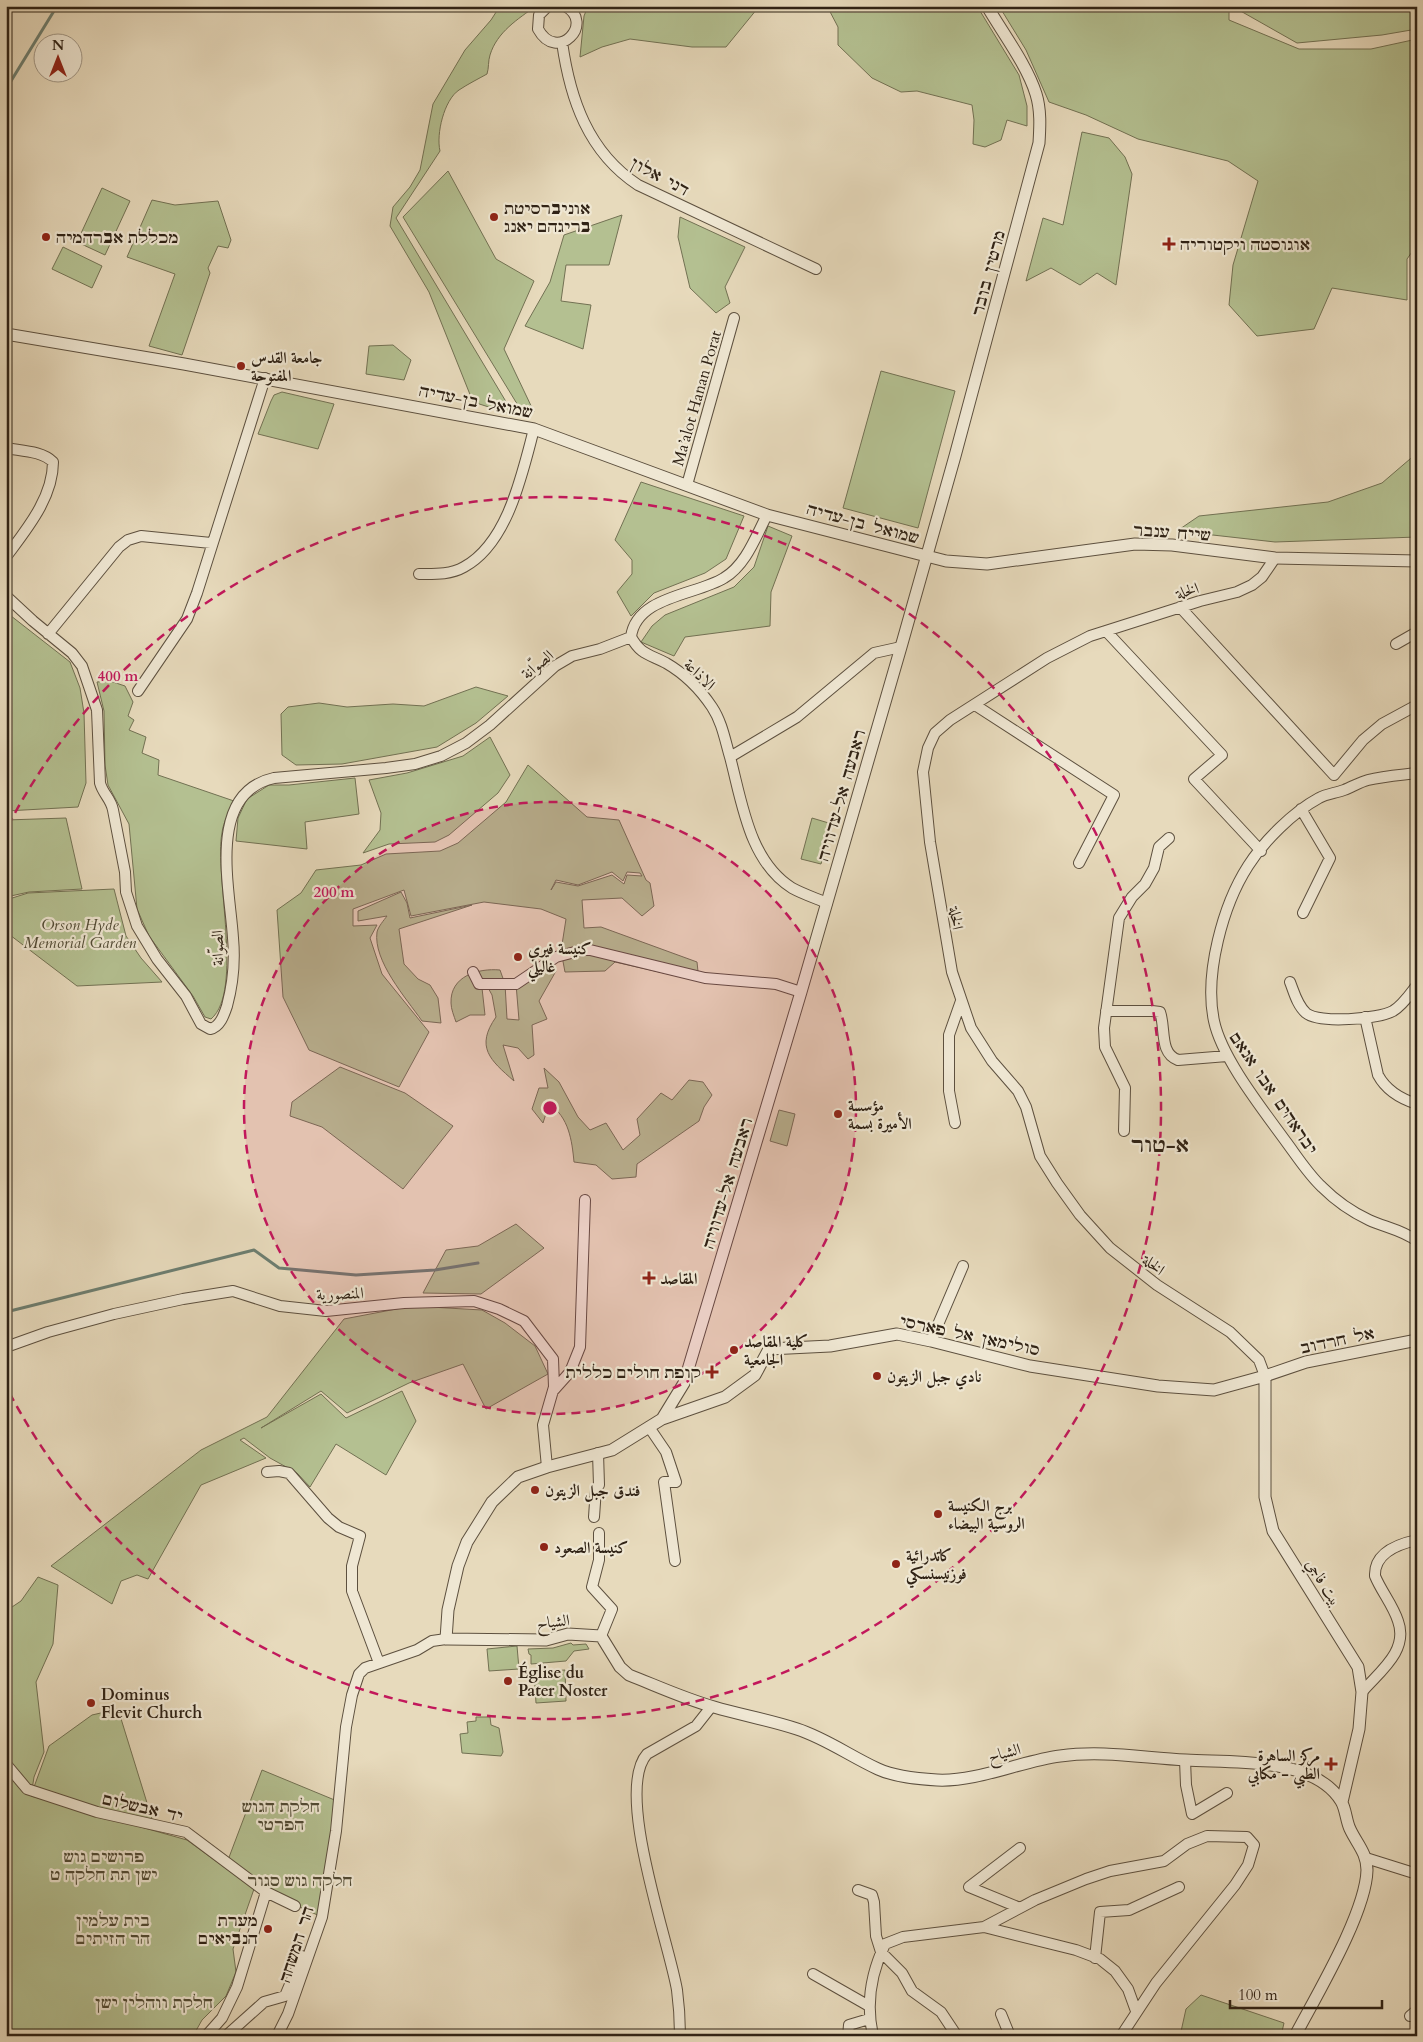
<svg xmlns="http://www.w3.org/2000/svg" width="1423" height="2042" viewBox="0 0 1423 2042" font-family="Cardo,Amiri,'Frank Ruhl Libre',serif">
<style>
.green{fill:#b4c091;stroke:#727153;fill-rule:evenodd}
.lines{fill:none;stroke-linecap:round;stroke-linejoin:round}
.stream{stroke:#6d7e70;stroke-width:3}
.minor-casing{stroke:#5d503f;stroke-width:12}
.tertiary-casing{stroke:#5d503f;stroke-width:13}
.minor{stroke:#efe7d3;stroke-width:10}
.tertiary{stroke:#efe7d3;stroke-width:11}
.ring{fill:none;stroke:#c2185b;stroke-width:2.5;stroke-dasharray:9 6}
.poi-dot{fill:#8f2418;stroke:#efe7d3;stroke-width:2}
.labels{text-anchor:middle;stroke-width:4.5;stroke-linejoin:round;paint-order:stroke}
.street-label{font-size:16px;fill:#2f2215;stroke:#efe7d3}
.poi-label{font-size:16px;font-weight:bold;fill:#2f2215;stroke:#efe7d3;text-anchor:start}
.park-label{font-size:16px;font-style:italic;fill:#504a34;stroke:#efe7d3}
.district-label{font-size:21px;font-weight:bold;fill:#2f2215;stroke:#efe7d3}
.centre{fill:#c2185b;stroke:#efe7d3;stroke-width:2.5}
.ring-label{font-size:15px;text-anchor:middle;font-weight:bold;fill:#c2185b;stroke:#efe7d3;stroke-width:4.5;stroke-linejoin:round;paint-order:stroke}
</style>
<rect width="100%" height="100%" fill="#e7dabc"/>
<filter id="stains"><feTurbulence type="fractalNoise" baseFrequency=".004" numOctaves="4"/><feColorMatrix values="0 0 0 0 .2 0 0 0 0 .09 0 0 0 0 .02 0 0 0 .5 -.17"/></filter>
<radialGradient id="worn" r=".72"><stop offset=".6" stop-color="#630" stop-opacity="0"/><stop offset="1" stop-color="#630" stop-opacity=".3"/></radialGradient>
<path class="green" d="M 500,6 L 536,6 C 518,19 497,32 490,55 C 488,61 489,68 487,74 C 478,79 468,84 459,90 C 444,100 436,134 440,151 L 396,218 L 514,415 L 473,402 L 429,292 L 390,226 L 393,207 L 410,187 L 420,170 L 433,104 L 465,50 L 491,20 Z
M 588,6 L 767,6 L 757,9 L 726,47 L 692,47 L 630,39 L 602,47 L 580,57 L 584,16 Z
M 827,6 L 977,6 L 1019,75 L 1027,106 L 1027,126 L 1007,120 L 1001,140 L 985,147 L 973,144 L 974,120 L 972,105 L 917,91 L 901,92 L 872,78 L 838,45 L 838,27 Z
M 999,6 L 1229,6 L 1229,20 L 1299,49 L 1371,49 L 1417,39 L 1417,245 L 1407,259 L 1407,300 L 1332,288 L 1314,329 L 1257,336 L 1229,305 L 1233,265 L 1258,181 L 1228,161 L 1138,139 L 1086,115 L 1049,102 L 1026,50 Z
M 1236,6 L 1417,6 L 1417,29 L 1382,35 L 1297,43 L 1237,9 Z
M 1082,132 L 1109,138 L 1125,157 L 1132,174 L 1116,285 L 1097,273 L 1080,285 L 1051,268 L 1026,281 L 1043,218 L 1063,225 Z
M 448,171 L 496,259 L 534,281 L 504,349 L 534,412 L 522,412 L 403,217 Z
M 102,188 L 130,201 L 105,255 L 77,242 Z
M 152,200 L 175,205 L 218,201 L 231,240 L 228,248 L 218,246 L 208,268 L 210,273 L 182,355 L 149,346 L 175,274 L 127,257 Z
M 622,215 L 609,265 L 566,265 L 561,301 L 591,305 L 583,349 L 525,326 L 550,282 L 564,235 Z
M 680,217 L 745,247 L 725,287 L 730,303 L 716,313 L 690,288 L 678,237 Z
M 63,247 L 102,266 L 92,288 L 52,269 Z
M 393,345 L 411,360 L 404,380 L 366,374 L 369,346 Z
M 881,371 L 955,391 L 918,528 L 843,508 Z
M 282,392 L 334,404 L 318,449 L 258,434 L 271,401 L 274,395 Z
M 1417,453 L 1417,537 L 1275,542 L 1177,531 L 1199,516 L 1328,502 L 1382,483 Z
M 641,482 L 744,516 L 726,559 L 705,573 L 654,593 L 631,616 L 617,592 L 632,574 L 632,560 L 615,540 Z
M 768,526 L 792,536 L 771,592 L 770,626 L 685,637 L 674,656 L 641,642 L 652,626 L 665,615 L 734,587 L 754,567 Z
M 6,612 L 70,662 L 80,688 L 84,713 L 86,783 L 78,807 L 6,811 Z
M 110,681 L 125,686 L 133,702 L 128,716 L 134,720 L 129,730 L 146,737 L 142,753 L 159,760 L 158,775 L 234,801 C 230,811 223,822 222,833 C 214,875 244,991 211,1019 L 205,1017 L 193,996 L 149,936 L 137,909 L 129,824 L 108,785 L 105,765 L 104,711 L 97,682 Z
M 476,687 L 508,696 L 476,723 L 437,747 L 342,764 L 296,765 L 282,755 L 281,714 L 288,707 L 319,703 L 347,707 L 393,704 L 424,706 Z
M 490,737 L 510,775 L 498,793 L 449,835 L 435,842 L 389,844 L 363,853 L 380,830 L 381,813 L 369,780 L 407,773 L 463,756 Z
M 528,765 L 587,817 L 619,820 L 646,880 L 650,883 L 654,906 L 642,916 L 622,898 L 582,900 L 584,928 L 601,927 L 697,962 L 699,981 L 615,962 L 605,971 L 565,972 L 561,951 L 566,919 L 541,909 L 484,902 L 411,916 L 404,890 L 353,909 L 353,926 L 377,925 L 370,938 L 382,974 L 429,1032 L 399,1087 L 309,1050 L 283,997 L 277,910 L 301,893 L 316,870 L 361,865 L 386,854 L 440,851 L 458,843 L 506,802 ZM 612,872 L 623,881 L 627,872 L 640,873 L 642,876 L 627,875 L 624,884 L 612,875 L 578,886 L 556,882 L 551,890 L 556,880 L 578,885 Z
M 355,778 L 359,814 L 305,822 L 307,849 L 236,841 L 238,818 L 247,799 L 269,785 L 289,785 Z
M 66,818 L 82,889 L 29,892 L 6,897 L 6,820 Z
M 812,818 L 832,824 L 821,864 L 801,859 Z
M 114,889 L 126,936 L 141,958 L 162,982 L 77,986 L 6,932 L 6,900 L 28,893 Z
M 401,892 L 407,903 L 410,918 L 472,905 L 399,929 L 404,964 L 418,979 L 430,985 L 438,998 L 441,1023 L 422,1021 C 406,998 373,961 377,932 C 378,927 384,920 387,916 L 358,921 L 358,911 Z
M 547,967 L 556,971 L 539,1001 L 547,1019 L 532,1025 L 534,1055 L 528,1059 L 518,1048 L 503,1045 L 514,1081 C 490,1060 475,1047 496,1017 L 492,995 L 486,984 L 482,988 L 485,1015 L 470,1015 L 456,1022 C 454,1016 451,1009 451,1003 C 450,976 478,968 500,970 L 505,984 L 507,1019 L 519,1020 L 516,984 Z
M 340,1067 L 405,1093 L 453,1126 L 403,1189 L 322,1127 L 290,1116 L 292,1102 Z
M 544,1068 L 559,1082 L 578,1117 L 590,1130 L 606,1123 L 623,1150 L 640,1135 L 637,1119 L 661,1093 L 672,1100 L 689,1080 L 703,1082 L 712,1095 L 704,1107 L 699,1121 L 637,1164 L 636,1177 L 612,1179 L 596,1165 L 574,1162 C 572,1141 569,1117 549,1104 L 543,1123 L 532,1109 L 539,1088 L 548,1088 Z
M 779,1110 L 795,1114 L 787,1146 L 770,1141 Z
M 516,1224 L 544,1248 L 481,1294 L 423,1293 L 446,1250 L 478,1246 Z
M 412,1306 L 482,1310 L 505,1323 L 535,1346 L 548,1374 L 486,1409 L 463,1364 L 409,1383 L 347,1413 L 321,1391 L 261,1428 L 321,1394 L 346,1418 L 402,1391 L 416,1421 L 386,1475 L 336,1444 L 310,1487 L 297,1473 L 270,1458 L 244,1438 L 240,1440 L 266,1458 L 201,1485 L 148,1579 L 137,1575 L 121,1581 L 112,1604 L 51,1566 L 201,1450 L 267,1417 L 344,1319 Z
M 38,1577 L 58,1585 L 53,1644 L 36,1682 L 44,1752 L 34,1777 L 31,1796 L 187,1840 L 254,1889 L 233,1949 L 236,1972 L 226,1996 L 202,2020 L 193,2036 L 6,2036 L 6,1611 L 21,1601 Z
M 571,1643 L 573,1645 L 586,1644 L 589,1649 L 574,1651 L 566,1661 L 531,1664 L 531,1655 L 529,1654 L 528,1649 L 553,1648 Z
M 517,1646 L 519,1669 L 489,1671 L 487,1649 Z
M 565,1670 L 566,1701 L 536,1703 L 534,1672 Z
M 118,1709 L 152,1819 L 123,1816 L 34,1787 L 49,1746 L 92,1715 Z
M 476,1717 L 490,1717 L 491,1725 L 499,1728 L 503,1752 L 501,1756 L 462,1753 L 460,1734 L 468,1733 L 467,1722 L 476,1721 Z
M 262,1770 L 337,1801 L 322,1917 L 266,1892 L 228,1860 Z
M 1201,1995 L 1284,2023 L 1281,2036 L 1180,2036 L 1186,2009 Z"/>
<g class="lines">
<path class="stream" d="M 6,82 L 11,81 L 57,6
M 6,1312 L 254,1250 L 279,1268 L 356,1275 L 435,1270 L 478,1263"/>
<g class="minor-casing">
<path id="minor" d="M 548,6 L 539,15 L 538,29 C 557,64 596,23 565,6
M 562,42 C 570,99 588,152 638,185 L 816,269
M 6,448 C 22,451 42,451 53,462 C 53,498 26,530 6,557
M 687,485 L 734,318
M 767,515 C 756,536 746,565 724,578 C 697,595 636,596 631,637 C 641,655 649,654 666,663 C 685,674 700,689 712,707 C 722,722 725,740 730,757 C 742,802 749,861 792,888 C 803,894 815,898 827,903
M 419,574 C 434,574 450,575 464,567 C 508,543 522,474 534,429
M 6,596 L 33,621 L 72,653 L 82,666 L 97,710 L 100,783 C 103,794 111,799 113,810 L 125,872 L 126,892 L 137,926 L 157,959 L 186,996 L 201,1024 L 210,1029 C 220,1027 224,1015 227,1006 C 233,984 235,960 233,938 C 230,888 206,793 274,778 L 386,768 L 415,764 L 441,756 L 466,743 L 490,725 L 555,666 L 572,656 L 600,649 L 631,637
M 1180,607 L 1334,775 L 1363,740 L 1382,724 L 1417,705
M 1106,631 L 1222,755 L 1194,779 L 1261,851
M 48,634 L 119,547 L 128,540 L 141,536 L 211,543
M 1396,644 L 1417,632
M 138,691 L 187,619 L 197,593 L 265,378
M 975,705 L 1114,795 L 1079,863
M 730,757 L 797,717 L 874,653 L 901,647
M 1417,773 C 1401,775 1384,776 1368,780 C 1360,782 1352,787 1344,790 C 1336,793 1326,794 1319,798 C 1293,812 1264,841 1248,866 C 1223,905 1204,974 1214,1021 C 1222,1059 1264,1111 1287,1143 C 1298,1158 1309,1175 1322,1187 C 1335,1200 1352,1212 1369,1220 C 1384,1227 1403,1230 1417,1241
M 1301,809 L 1330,858 L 1303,913
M 473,972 L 479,984 L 516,984 L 556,957 L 586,949 L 705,978 L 776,984 L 801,992
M 1290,982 C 1294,992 1297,1005 1306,1013 C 1319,1024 1378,1019 1393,1011 C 1403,1005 1410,994 1417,985
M 1106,1011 L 1152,1011 L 1160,1012 C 1166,1029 1159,1053 1178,1060 L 1227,1056
M 1365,1017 L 1378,1075 C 1386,1090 1401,1099 1417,1104
M 955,1123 L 949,1091 L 949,1035 L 961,1001
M 1124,1131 L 1125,1088 L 1105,1047 L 1104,1028 L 1119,918 L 1132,897 L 1145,884 L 1154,868 L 1159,847 L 1169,838
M 931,1341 L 963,1266
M 6,1347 L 48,1332 L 114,1314 L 183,1299 L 233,1291 L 280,1306 L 326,1311 L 404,1303 L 474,1301 L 499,1309 L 524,1321 L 553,1359 L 554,1387 L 543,1425 L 547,1467
M 1265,1376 L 1259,1360 L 1230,1332 L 1157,1285 L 1110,1248 L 1080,1215 L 1057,1183 L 1040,1156 L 1026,1107 L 1018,1091 L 992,1061 L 971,1028 L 952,972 L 930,842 L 923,772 L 928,748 L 935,733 L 950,720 L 1047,658 L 1090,636 L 1200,601 L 1237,592 L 1252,585 L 1262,577 L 1275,558
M 553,1391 L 570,1372 L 580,1347 L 585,1200
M 649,1427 L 666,1452 L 676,1482 L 664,1482 L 675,1561
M 267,1472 L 279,1471 L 289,1473 L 328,1518 L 339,1527 L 360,1536 L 352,1566 L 352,1591 L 379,1663
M 594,1517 L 596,1488 L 599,1485 L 598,1453
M 599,1533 L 599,1560 L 592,1587 L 612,1609 L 601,1636
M 1362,1692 C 1379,1672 1409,1651 1398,1621 C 1393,1605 1381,1591 1375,1576 C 1374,1553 1398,1544 1417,1540
M 1185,1760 L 1186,1785 L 1192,1814 L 1227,1793
M 6,1764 L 27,1789 L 97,1812 L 186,1832 L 266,1892 L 295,1906
M 1020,1848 L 969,1887 L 1020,1908
M 1366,1858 L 1417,1874
M 858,1890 L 872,1895 L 874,1902 L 876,1936 L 881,1952 L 902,1973 L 912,1991 L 941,2012 L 957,2036
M 984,1927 L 1035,1900 L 1086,1879 L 1110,1871 L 1164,1861 L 1187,1844 L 1207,1836 L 1247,1837 L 1254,1845 L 1248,1865 L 1235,1885 L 1156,1983 L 1121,2036
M 1095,1958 L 1100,1912 L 1129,1910 L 1179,1887
M 813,1974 L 869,2006
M 1001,2014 L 1010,2036
M 1410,2016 L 1417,2010
M 206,2036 L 222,2018 L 237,1987 L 266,1892
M 226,2036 L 264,2002 L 285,1996 L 302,1956
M 277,2036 L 288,2014 L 322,1917 L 336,1831 L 346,1727 L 352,1695 L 359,1674 L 365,1668 L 417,1650 L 432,1641 L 446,1639
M 680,2036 C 680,2021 679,2005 677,1990 C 669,1942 614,1791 647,1754 L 696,1726 L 711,1707
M 848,2036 L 849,2025 L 869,2019
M 873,2036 C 866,2005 871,1973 885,1944 L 903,1937 L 984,1927 L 1076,1950 L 1100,1959 L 1115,1971 L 1128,1989 L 1136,2011
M 1088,2036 L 1090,2036"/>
</g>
<g class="tertiary-casing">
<path id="tertiary" d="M 987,6 C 1002,32 1027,65 1036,94 C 1041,110 1040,127 1039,143 L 955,456 L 901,647 L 801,992 L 684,1383 L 662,1419 L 612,1450 L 547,1467 L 518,1477 L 492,1502 L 467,1542 L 458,1566 L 448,1610 L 446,1639 L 546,1640 L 568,1634 L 601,1636 L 620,1667 L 629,1675 C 657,1686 685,1699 714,1707 C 741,1715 770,1720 797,1729 C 825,1738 850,1756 878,1769 C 895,1777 919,1779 937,1780 C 977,1782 1021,1761 1060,1756 C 1103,1750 1144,1758 1186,1760 C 1231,1763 1313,1756 1341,1801 C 1346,1809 1346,1821 1350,1829 C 1357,1844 1367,1853 1367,1870 C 1366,1913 1316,1996 1295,2036
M 6,334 L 184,364 L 534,429 L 767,515 L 946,561 L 987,564 L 1135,544 L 1172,545 L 1275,558 L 1417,561
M 1265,1376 L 1265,1497 L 1273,1531 L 1358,1667 L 1362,1692 L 1359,1729 L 1342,1802
M 662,1419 L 725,1397 L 755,1375 L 769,1349 L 830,1346 L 897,1334 L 931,1341 L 1030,1366 L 1158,1386 L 1214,1390 L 1265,1376 L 1306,1362 L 1417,1340"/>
</g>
<use href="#minor" class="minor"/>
<use href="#tertiary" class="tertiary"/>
</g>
<circle cx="550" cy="1108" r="306" fill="#c2185b" fill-opacity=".12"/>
<g class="ring">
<circle cx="550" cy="1108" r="306"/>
<path d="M8 826A611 611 0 1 1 8 1390"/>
</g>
<g class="poi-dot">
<circle cx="494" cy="217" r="5"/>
<circle cx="46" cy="237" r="5"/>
<path d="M1166.5 236.5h5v5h5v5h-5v5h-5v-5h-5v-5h5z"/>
<circle cx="241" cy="366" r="5"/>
<circle cx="518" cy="957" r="5"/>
<circle cx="838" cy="1114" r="5"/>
<path d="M646.5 1270.5h5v5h5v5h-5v5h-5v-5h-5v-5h5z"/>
<circle cx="734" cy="1350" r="5"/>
<path d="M709.5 1364.5h5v5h5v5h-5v5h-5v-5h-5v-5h5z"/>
<circle cx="877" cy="1376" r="5"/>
<circle cx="535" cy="1490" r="5"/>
<circle cx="938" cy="1514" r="5"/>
<circle cx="544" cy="1547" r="5"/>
<circle cx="896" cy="1564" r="5"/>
<circle cx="508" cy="1681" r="5"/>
<circle cx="91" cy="1703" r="5"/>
<path d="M1328.5 1756.5h5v5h5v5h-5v5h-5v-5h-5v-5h5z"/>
<circle cx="268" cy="1929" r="5"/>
</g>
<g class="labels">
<g class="street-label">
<text transform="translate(660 176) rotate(28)" y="6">דני אלון</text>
<text transform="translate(988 273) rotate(-75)" y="6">מרטין בובר</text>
<text transform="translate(696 398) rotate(-74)" y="6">Ma’alot Hanan Porat</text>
<text transform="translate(476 401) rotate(11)" y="6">שמואל בן-עדיה</text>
<text transform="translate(863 523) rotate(15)" y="6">שמואל בן-עדיה</text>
<text transform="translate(1172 532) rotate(4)" y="6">שייח ענבר</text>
<text transform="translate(1187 590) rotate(-17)" y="6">الخلة</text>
<text transform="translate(537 664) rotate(-39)" y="6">الصوّانة</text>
<text transform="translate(700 674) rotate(44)" y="6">الاذاعة</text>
<text transform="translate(841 795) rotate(-74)" y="6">ראבעה אל-עדוויה</text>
<text transform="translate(957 918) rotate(81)" y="6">الخلة</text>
<text transform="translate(217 948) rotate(-91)" y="6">الصوّانة</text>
<text transform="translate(1274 1093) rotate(56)" y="6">יבראהים אבו אנאם</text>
<text transform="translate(727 1183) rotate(-73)" y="6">ראבעה אל-עדוויה</text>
<text transform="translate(1154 1264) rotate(38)" y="6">الخلة</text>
<text transform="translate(340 1293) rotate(-2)" y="6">المنصورية</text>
<text transform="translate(970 1335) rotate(12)" y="6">סולימאן אל פארסי</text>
<text transform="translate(1337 1340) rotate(-12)" y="6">אל חרדוב</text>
<text transform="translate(1324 1582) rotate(58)" y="6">بيت فاجي</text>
<text transform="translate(553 1621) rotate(-6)" y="6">الشياح</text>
<text transform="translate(1004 1752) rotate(-14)" y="6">الشياح</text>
<text transform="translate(143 1807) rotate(13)" y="6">יד אבשלום</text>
<text transform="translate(296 1944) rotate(-72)" y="6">הר המשחה</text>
</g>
<g class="poi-label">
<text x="504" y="214">אוניברסיטת<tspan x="504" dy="18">בריגהם יאנג</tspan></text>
<text x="56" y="243">מכללת אברהמיה</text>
<text x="1180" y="250">אוגוסטה ויקטוריה</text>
<text x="251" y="363">جامعة القدس<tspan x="251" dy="18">المفتوحة</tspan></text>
<text x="528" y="954">كنيسة فيري<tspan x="528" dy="18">غاليلي</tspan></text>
<text x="848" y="1111">مؤسسة<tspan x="848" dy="18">الأميرة بسمة</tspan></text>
<text x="660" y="1284">المقاصد</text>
<text x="744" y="1347">كلية المقاصد<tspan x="744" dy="18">الجامعية</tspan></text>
<text x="701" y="1378" text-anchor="end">קופת חולים כללית</text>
<text x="887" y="1382">نادي جبل الزيتون</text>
<text x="545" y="1496">فندق جبل الزيتون</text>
<text x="948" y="1511">برج الكنيسة<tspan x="948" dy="18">الروسية البيضاء</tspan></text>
<text x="554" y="1553">كنيسة الصعود</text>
<text x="906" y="1561">كاتدرائية<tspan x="906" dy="18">فوزنيسنسكي</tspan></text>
<text x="518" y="1678">Église du<tspan x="518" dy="18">Pater Noster</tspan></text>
<text x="101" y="1700">Dominus<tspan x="101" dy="18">Flevit Church</tspan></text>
<text x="1320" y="1761" text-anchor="end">مركز الساهرة<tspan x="1320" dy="18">الطبي - مكابي</tspan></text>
<text x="258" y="1926" text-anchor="end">מערת<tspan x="258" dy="18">הנביאים</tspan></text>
</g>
<g class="park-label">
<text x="80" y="930">Orson Hyde<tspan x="80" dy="18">Memorial Garden</tspan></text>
<text x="281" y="1812">חלקת הגוש<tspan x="281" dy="18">הפרטי</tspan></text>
<text x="104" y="1862">פרושים גוש<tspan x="104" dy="18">ישן תת חלקה ט</tspan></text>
<text x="300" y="1886">חלקה גוש סגור</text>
<text x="113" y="1926">בית עלמין<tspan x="113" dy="18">הר הזיתים</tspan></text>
<text x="154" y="2008">חלקת ווהלין ישן</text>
</g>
<g class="district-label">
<text x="1160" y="1152">א-טור</text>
</g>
</g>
<circle cx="550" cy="1108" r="8" class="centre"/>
<g class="ring-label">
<text x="118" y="681">400 m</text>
<text x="334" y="897">200 m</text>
</g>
<rect width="1423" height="2042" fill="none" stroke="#e7dabc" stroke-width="25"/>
<rect x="8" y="8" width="1408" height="2027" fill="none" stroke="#2f2215" stroke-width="2.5"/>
<rect x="12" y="12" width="1398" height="2017" fill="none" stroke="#2f2215"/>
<g transform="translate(58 58)"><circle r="24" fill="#efe7d3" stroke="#a29887"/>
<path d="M0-4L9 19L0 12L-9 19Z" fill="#8f2418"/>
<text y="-8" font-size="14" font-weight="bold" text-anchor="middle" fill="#2f2215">N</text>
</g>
<path d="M1230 2000v8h152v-8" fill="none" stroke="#2f2215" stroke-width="2.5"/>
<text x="1238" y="2000" font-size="15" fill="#2f2215" stroke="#efe7d3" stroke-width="4" paint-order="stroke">100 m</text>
<rect width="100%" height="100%" filter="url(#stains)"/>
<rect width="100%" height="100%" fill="url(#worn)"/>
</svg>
